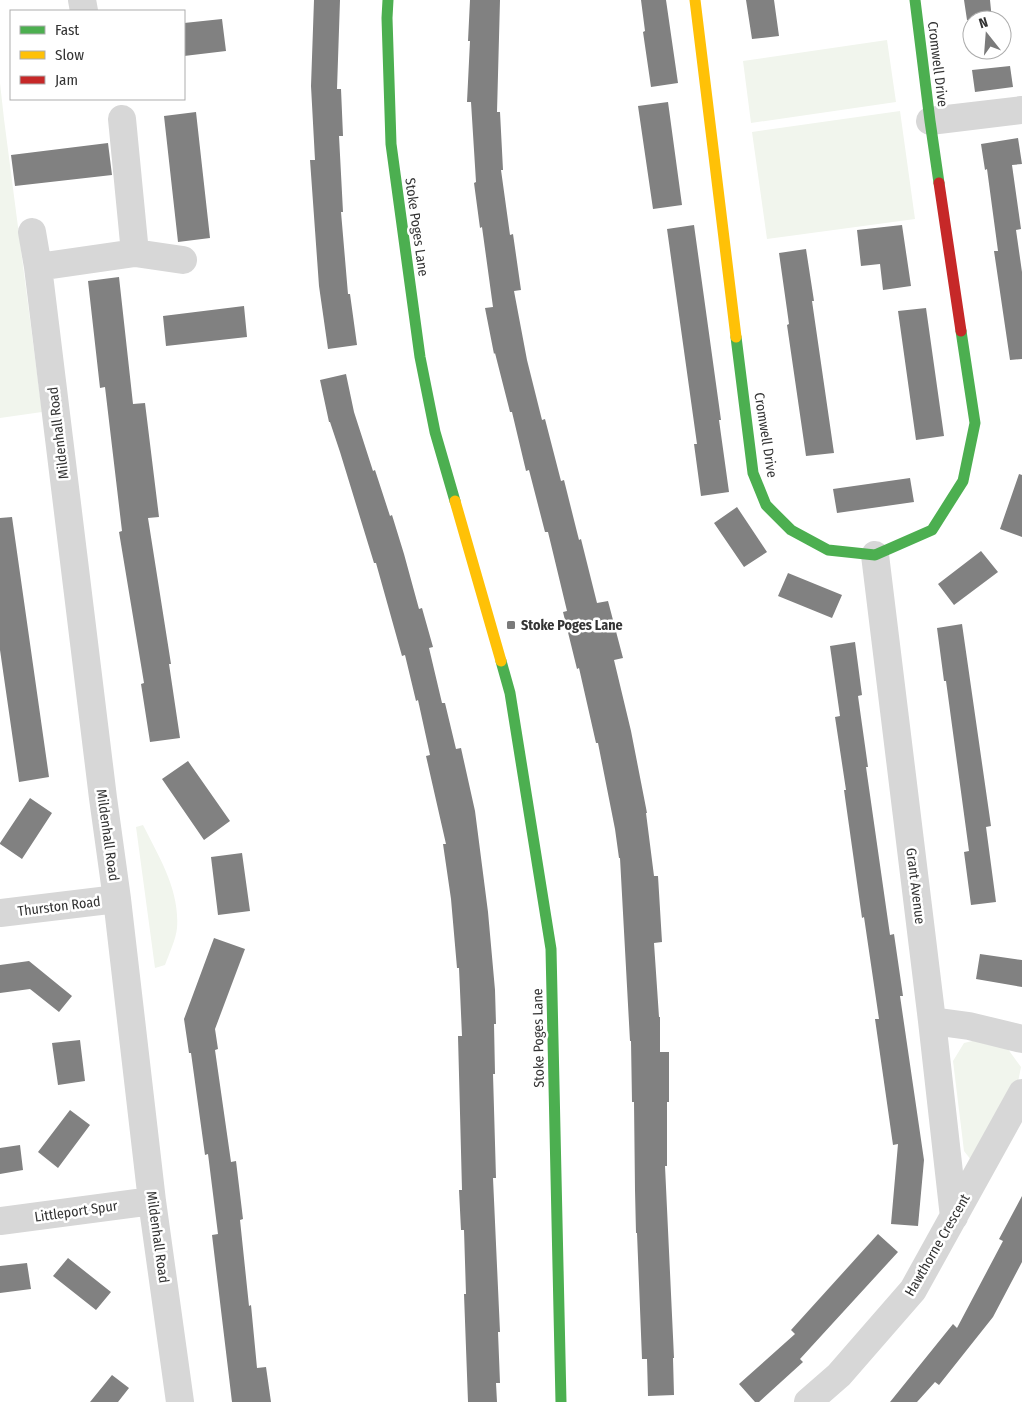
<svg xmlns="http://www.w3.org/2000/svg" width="1022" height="1402" viewBox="0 0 1022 1402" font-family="'Fira Sans Condensed',sans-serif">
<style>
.green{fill:#f1f5ed}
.building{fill:#818181}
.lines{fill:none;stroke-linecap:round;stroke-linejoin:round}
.street{stroke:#d7d7d7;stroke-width:28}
.fast{stroke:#4caf50;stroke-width:11}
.slow{stroke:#ffc107;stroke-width:11}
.jam{stroke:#c62828;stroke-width:11}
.poi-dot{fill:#7a7a7a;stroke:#fff;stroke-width:2}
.labels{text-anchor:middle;stroke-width:5;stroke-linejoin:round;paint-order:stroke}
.street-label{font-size:14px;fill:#333;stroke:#fff}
.poi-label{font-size:14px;font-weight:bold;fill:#333;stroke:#fff;text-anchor:start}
</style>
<rect width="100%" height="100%" fill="#fff"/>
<path class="green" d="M 887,40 L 896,102 L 751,123 L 743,61 Z
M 0,83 L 4,119 L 42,412 L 0,418 Z
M 900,111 L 915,219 L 767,239 L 752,132 Z
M 143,825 C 159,857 180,890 177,928 C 176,939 169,954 165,965 L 155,968 L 136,827 Z
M 985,1038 L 1005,1045 L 1021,1067 L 1017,1087 L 971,1160 L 964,1151 L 953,1061 L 964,1043 Z"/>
<path class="building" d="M 314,0 L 340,0 L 337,89 L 341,89 L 343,136 L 339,136 L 343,212 L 341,212 L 348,294 L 350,294 L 357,345 L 328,349 L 319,286 L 310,160 L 315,160 L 311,86 Z
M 470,0 L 500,0 L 497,112 L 500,112 L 503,170 L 501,170 L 510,235 L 513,234 L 521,290 L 514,291 L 527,360 L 542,420 L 545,419 L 561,481 L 564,480 L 579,540 L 581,539 L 597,603 L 608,601 L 623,658 L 614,660 L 631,731 L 647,813 L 646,813 L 654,876 L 658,876 L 662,942 L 654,943 L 659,1017 L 660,1017 L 660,1052 L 669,1052 L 669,1102 L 667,1102 L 667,1166 L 665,1166 L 674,1358 L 673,1358 L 674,1395 L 648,1396 L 647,1359 L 642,1359 L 637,1233 L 636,1233 L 635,1190 L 634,1102 L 632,1102 L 631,1041 L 630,1041 L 620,858 L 619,858 L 615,829 L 598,743 L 596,743 L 579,668 L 577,669 L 563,612 L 567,611 L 548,532 L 545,532 L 529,470 L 526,471 L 512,412 L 510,412 L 495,353 L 494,354 L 485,308 L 493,307 L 482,227 L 480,228 L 474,183 L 476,182 L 471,102 L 467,102 L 470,41 L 468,41 Z
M 641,0 L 666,0 L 678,83 L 651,87 L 643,32 L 645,31 Z
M 746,0 L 774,0 L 779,36 L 752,39 Z
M 964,0 L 990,0 L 992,20 L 967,20 Z
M 222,19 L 226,51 L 184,56 L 184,23 Z
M 1010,66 L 1013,87 L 975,92 L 972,70 Z
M 668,102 L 682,205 L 653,209 L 638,106 Z
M 196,112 L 210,238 L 178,242 L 164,116 Z
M 1018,138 L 1022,164 L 1012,165 L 1021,229 L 1016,230 L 1022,272 L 1022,359 L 1010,360 L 994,251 L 998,251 L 987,169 L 985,170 L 981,144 Z
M 108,143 L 112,175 L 15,186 L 11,155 Z
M 694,225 L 721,420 L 719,420 L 729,492 L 701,496 L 694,444 L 697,444 L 667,229 Z
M 902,225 L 911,286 L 883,290 L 880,264 L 861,266 L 857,230 Z
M 806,249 L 814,301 L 812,301 L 834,453 L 806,456 L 787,325 L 789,324 L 779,253 Z
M 119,277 L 133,404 L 145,403 L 159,517 L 148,518 L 171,664 L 169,664 L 180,738 L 150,742 L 141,684 L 144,683 L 119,532 L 122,531 L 105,387 L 100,388 L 88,281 Z
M 244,306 L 247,337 L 166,346 L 163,316 Z
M 926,308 L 944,436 L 916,440 L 898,311 Z
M 346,374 L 354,412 L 373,471 L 375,470 L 390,516 L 392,515 L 404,554 L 419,609 L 422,608 L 433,647 L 429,648 L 442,703 L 445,703 L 456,749 L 461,748 L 475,811 L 488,912 L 495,990 L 496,1024 L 494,1024 L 495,1074 L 493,1074 L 496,1178 L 493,1178 L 500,1332 L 498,1332 L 500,1383 L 496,1383 L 497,1402 L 468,1402 L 464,1294 L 466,1294 L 464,1230 L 461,1230 L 459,1190 L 462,1190 L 458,1036 L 462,1036 L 459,968 L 457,968 L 451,899 L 443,844 L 446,844 L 426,756 L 430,755 L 418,700 L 416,701 L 405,655 L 402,656 L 376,563 L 374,563 L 340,452 L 330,422 L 329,422 L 320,380 Z
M 1019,474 L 1022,475 L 1022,537 L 1000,529 Z
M 910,478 L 914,502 L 837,513 L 833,489 Z
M 737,507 L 767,552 L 744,567 L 714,523 Z
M 12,517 L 49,777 L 19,782 L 0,650 L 0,518 Z
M 981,551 L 998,572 L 954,605 L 938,584 Z
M 788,573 L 842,595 L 832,618 L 778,596 Z
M 962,624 L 991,826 L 986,827 L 996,902 L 971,905 L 964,852 L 969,851 L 946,681 L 944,681 L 937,628 Z
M 855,642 L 862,695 L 858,696 L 868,767 L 866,767 L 890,935 L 894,934 L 903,996 L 900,996 L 924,1160 L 918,1226 L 891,1224 L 898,1144 L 893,1145 L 875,1019 L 879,1019 L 864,917 L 862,918 L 844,790 L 846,790 L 835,717 L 840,716 L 830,646 Z
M 188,761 L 230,821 L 204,840 L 162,779 Z
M 30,798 L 52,813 L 22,859 L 0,844 L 0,843 Z
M 242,853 L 250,911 L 218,915 L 211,857 Z
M 214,938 L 245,949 L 215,1029 L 218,1049 L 215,1050 L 231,1162 L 236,1161 L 243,1219 L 240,1220 L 249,1306 L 251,1305 L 257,1368 L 266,1367 L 271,1402 L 232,1402 L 212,1235 L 218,1234 L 208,1154 L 205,1155 L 191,1053 L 189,1053 L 184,1019 Z
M 980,954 L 1022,960 L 1022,987 L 976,979 Z
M 29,961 L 72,996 L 59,1012 L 30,989 L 0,993 L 0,965 Z
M 80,1040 L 85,1081 L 58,1085 L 52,1043 Z
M 70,1110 L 90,1125 L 58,1168 L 38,1152 Z
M 20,1145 L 23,1170 L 0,1174 L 0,1148 Z
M 1022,1196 L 1022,1262 L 993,1317 L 939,1385 L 935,1382 L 917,1402 L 890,1402 L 953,1324 L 957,1328 L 1003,1241 L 999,1239 Z
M 878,1234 L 898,1252 L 800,1359 L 803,1362 L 759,1402 L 755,1402 L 739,1384 L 795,1334 L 791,1330 Z
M 68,1258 L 111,1292 L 96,1310 L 53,1276 Z
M 27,1263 L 31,1289 L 0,1293 L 0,1266 Z
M 112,1375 L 129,1388 L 118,1402 L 90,1402 Z"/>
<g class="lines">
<path class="street" d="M 82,0 L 84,11
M 122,119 L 135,253 L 183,260
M 930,121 L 1022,110
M 32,232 L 38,267 L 103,798 L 117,899 L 152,1201 L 180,1402
M 38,267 L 135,253
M 875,555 L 932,1021 L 954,1217
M 0,913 L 117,899
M 932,1021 L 969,1026 L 1022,1039
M 0,1221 L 152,1201
M 808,1402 L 839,1375 L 913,1290 L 1022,1093"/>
<path class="fast" d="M 388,0 L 387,18 L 391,144 L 420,357 L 435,432 L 455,501
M 915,0 L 930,121 L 939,183
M 736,337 L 753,473 L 766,505 L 791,530 L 828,550 L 875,555 L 932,530 L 963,481 L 975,423 L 961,331
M 501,661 L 510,693 L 551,949 L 561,1402"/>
<path class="slow" d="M 695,0 L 736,337
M 455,501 L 501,661"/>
<path class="jam" d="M 939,183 L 961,331"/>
</g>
<rect class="poi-dot" x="506" y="620" width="10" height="10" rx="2.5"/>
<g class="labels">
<g class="street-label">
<text transform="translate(938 64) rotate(83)" y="5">Cromwell Drive</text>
<text transform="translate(417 227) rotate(82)" y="5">Stoke Poges Lane</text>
<text transform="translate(58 433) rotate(-97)" y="5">Mildenhall Road</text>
<text transform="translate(766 435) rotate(81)" y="5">Cromwell Drive</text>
<text transform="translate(108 835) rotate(82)" y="5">Mildenhall Road</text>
<text transform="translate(916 886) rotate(83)" y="5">Grant Avenue</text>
<text transform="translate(59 906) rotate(-7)" y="5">Thurston Road</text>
<text transform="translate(538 1038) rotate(-91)" y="5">Stoke Poges Lane</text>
<text transform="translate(76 1211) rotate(-8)" y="5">Littleport Spur</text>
<text transform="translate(158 1237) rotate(82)" y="5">Mildenhall Road</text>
<text transform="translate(937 1245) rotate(-60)" y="5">Hawthorne Crescent</text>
</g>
<g class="poi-label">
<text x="521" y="630">Stoke Poges Lane</text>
</g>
</g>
<rect x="10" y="10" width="175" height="90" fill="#ffffff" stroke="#adadad"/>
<rect x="20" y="26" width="25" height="8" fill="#4caf50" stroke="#adadad"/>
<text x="55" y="35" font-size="15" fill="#333333">Fast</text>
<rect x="20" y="51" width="25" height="8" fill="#ffc107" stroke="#adadad"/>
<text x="55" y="60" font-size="15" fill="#333333">Slow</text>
<rect x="20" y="76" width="25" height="8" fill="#c62828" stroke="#adadad"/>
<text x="55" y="85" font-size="15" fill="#333333">Jam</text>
<g transform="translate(987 35) rotate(343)"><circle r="24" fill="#ffffff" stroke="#adadad"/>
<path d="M0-4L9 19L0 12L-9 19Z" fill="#7a7a7a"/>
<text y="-8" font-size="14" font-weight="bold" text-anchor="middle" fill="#333333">N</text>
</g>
</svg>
